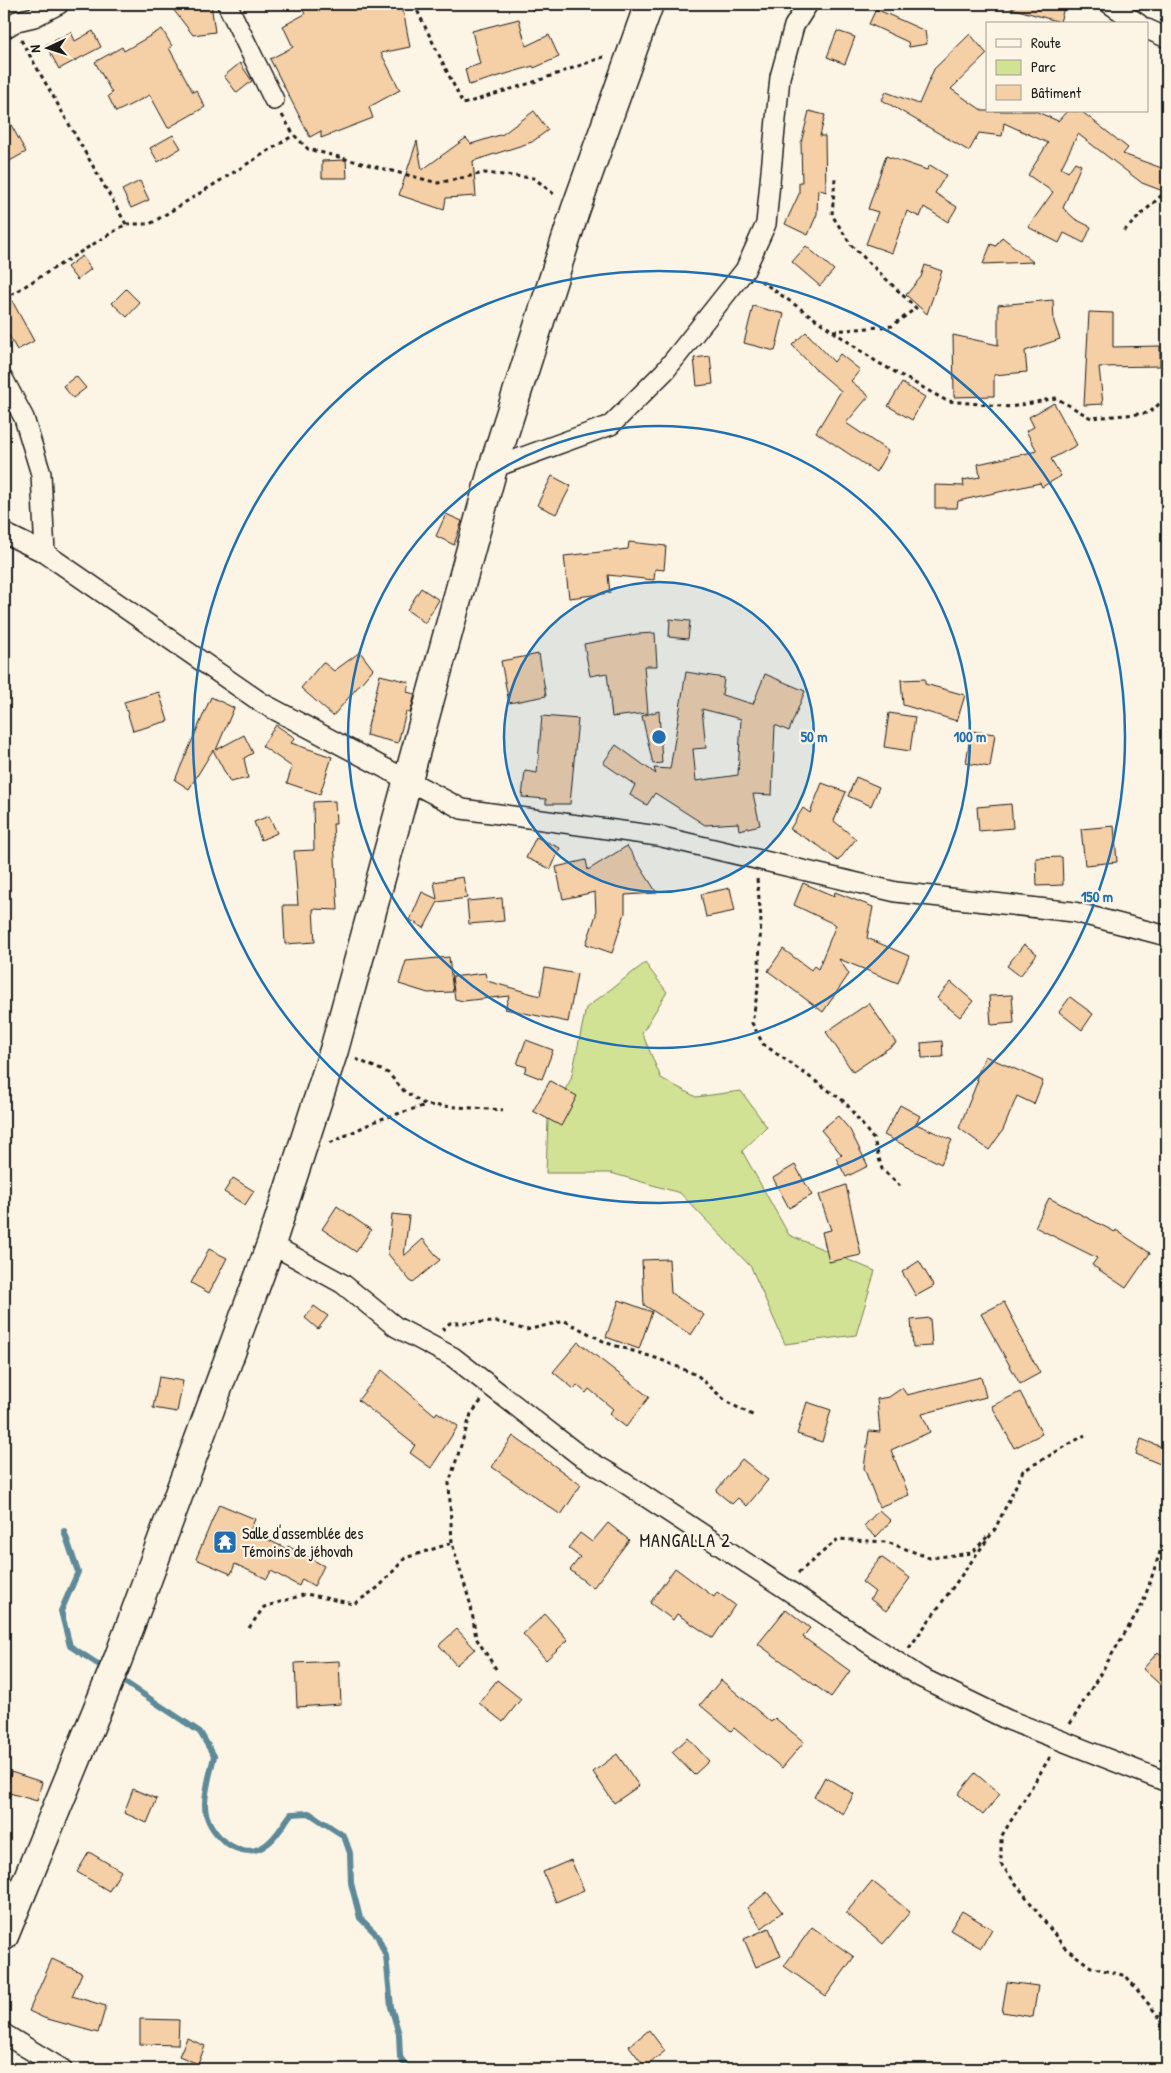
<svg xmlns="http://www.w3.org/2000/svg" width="1171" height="2073" viewBox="0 0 1171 2073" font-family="'Patrick Hand',sans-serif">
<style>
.green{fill:#d1e295;stroke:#767f58}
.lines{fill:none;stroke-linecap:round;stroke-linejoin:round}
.stream{stroke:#5d8998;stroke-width:6}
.building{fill:#f5cfa5;stroke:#1c1c1c;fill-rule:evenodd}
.street-casing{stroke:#1c1c1c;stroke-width:22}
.highway-casing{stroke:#1c1c1c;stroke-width:31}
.path{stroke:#1c1c1c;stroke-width:3;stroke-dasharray:4 4;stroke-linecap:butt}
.street{stroke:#fcf5e5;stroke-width:19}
.highway{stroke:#fcf5e5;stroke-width:28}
.ring{fill:none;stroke:#1f6fb2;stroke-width:2.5}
.labels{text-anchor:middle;stroke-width:4.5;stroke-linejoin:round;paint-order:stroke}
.poi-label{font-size:16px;fill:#1c1c1c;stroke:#fcf5e5;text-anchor:start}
.neighbourhood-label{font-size:18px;letter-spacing:1px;fill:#1c1c1c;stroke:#fcf5e5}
.centre{fill:#1f6fb2;stroke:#fcf5e5;stroke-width:2.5}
.ring-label{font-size:15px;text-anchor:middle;font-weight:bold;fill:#1f6fb2;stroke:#fcf5e5;stroke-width:4.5;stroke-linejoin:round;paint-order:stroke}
</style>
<rect width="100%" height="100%" fill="#fcf5e5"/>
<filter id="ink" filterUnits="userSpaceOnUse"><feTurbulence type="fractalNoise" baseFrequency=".02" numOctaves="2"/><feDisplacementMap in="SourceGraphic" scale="10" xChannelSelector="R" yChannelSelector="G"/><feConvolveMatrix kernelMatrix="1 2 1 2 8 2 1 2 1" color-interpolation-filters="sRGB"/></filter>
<g filter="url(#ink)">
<path class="green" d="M 645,963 L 667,992 L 642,1033 L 661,1078 L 696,1097 L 741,1091 L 767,1127 L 742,1151 L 789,1235 L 875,1271 L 856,1335 L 785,1344 L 751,1267 L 680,1193 L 611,1173 L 546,1173 L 548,1119 L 571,1079 L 586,1008 Z"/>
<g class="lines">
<path class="stream" d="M 64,1531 L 78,1572 L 61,1611 L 70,1646 L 107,1670
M 117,1677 L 200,1732 L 214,1756 C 211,1771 205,1789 205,1805 C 205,1833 241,1865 267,1844 C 277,1837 284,1823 291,1814 L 309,1813 L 344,1836 L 350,1853 L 351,1883 L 360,1918 L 377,1935 L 386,1956 L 391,2007 L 399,2034 L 400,2057 L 408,2069"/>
</g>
<path class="building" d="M 169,4 L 211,4 L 215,32 L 193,35 Z
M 300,4 L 352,4 L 356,11 L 370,4 L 398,4 L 404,15 L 410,47 L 381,53 L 400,90 L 369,107 L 373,118 L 321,138 L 321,131 L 310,137 L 270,59 L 293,47 L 283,26 L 305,14 Z
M 1012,4 L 1065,4 L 1060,22 L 1011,8 Z
M 876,9 L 925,31 L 927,44 L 909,47 L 908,42 L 869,24 Z
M 519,19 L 526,46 L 549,35 L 559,57 L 534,68 L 533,66 L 469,85 L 465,69 L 480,64 L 472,31 Z
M 162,29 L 172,46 L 169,48 L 193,92 L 196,90 L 205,107 L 168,128 L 150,95 L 116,112 L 108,96 L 112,93 L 95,62 L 122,47 L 124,51 Z
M 93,31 L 101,47 L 59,69 L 46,45 L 71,32 L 75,41 Z
M 837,31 L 855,37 L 845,64 L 827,57 Z
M 970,34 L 987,54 L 951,89 L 983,111 L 1035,111 L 1058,121 L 1067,111 L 1081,111 L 1128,148 L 1123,154 L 1167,170 L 1167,181 L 1163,191 L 1142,183 L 1078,134 L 1061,168 L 1068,172 L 1075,162 L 1081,165 L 1063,208 L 1075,219 L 1091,227 L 1084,243 L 1064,233 L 1059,243 L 1028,227 L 1053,192 L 1028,175 L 1048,143 L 1004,123 L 1002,136 L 979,133 L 969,151 L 882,100 L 886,92 L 919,104 L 934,69 Z
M 240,63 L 252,81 L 237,93 L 224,76 Z
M 534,111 L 548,130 L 532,142 L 473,161 L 476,196 L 446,198 L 444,210 L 399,195 L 417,141 L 422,170 L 466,138 L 471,144 L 503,134 Z
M 809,111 L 825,115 L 820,136 L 825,136 L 826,192 L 818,189 L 817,214 L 808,235 L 785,224 L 799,194 L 799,182 L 802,182 L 801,143 Z
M 4,112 L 26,152 L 4,164 Z
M 173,135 L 181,148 L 158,162 L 150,148 Z
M 886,156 L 927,170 L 930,165 L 946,175 L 935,193 L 957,207 L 948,222 L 924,207 L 920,217 L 907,211 L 892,253 L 866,244 L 878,212 L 868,209 Z
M 346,160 L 347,178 L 322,178 L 322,161 Z
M 140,181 L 149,200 L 131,208 L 122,190 Z
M 1002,237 L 1033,262 L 983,264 L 991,244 L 996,246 Z
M 806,246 L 834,270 L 820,286 L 792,262 Z
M 82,256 L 91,269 L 77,280 L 67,267 Z
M 925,265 L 942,271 L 927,314 L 906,295 L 921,277 Z
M 4,286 L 34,341 L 17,350 L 4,327 Z
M 126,289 L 140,303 L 127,317 L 112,303 Z
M 1053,300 L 1054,322 L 1060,339 L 1025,351 L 1027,372 L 994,375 L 994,396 L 954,397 L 953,335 L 998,345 L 998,305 Z
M 753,306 L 784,314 L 775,351 L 744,343 Z
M 1089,312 L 1113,313 L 1113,347 L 1160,346 L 1160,366 L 1099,367 L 1103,404 L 1084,405 Z
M 806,332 L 834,362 L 840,354 L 860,370 L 851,381 L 869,396 L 846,423 L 888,451 L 876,472 L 816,432 L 841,391 L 814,368 L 792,345 Z
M 710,356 L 713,384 L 697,386 L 694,358 Z
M 76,376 L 86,388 L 73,398 L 63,386 Z
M 902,383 L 925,397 L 912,420 L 888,406 Z
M 1054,403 L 1077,445 L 1051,459 L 1061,476 L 1042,487 L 1040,483 L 958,501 L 957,508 L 935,508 L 935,485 L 964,486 L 963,480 L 980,477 L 978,464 L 1037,451 L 1026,431 L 1034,427 L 1029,417 Z
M 552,476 L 571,486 L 556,514 L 537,505 Z
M 446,514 L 462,521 L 454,545 L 436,536 Z
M 629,542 L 666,546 L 664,570 L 655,569 L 654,580 L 608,575 L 610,593 L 569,598 L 564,556 L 628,549 Z
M 421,588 L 439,600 L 425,623 L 407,610 Z
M 670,619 L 690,621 L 688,639 L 669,637 Z
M 655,633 L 657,666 L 644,666 L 648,713 L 612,717 L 607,673 L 590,676 L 584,644 L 637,634 Z
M 360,652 L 373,669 L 333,716 L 301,688 L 323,662 L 334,671 Z
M 539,654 L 546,696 L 509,703 L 501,661 Z
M 686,672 L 724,678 L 722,695 L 753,704 L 765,674 L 805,691 L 789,731 L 775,725 L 772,795 L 753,794 L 760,825 L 739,830 L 738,823 L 705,825 L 655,793 L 647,805 L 630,795 L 635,785 L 603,763 L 616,745 L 656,774 L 654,768 L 670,769 ZM 702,709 L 741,719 L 738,775 L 696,781 L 693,749 L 706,748 Z
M 380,675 L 409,682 L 407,692 L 415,694 L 410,713 L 406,712 L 398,743 L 366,735 Z
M 925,679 L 925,684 L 965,695 L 957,721 L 903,705 L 901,680 Z
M 159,692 L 168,721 L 133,731 L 124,702 Z
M 211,697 L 234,708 L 216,750 L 244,735 L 253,753 L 244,758 L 248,778 L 230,782 L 213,750 L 189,789 L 175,780 Z
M 659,711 L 662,763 L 653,764 L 642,716 Z
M 889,713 L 915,717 L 910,751 L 884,747 Z
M 542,716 L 578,719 L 570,804 L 546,804 L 546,799 L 522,797 L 525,771 L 537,773 Z
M 276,725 L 295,738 L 291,743 L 332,757 L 320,794 L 287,783 L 292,767 L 262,746 Z
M 971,731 L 995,734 L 990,767 L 966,763 Z
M 856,777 L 879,787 L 871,806 L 848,796 Z
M 822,783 L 846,792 L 834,821 L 856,839 L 838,861 L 819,846 L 790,829 L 803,808 L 810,813 Z
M 335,801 L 336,824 L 333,824 L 338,910 L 313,909 L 315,942 L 285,944 L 283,905 L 298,905 L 294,851 L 314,850 L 313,802 Z
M 1011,804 L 1013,828 L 979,831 L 977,807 Z
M 269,816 L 277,833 L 261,840 L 254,822 Z
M 1114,826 L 1117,862 L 1085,865 L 1081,829 Z
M 536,837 L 560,848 L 551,869 L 526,858 Z
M 627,846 L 657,893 L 625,895 L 625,913 L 612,953 L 586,944 L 596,915 L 595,892 L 563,899 L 556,867 L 586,860 L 588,870 Z
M 1062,857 L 1063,885 L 1037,886 L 1036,858 Z
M 463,877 L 467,898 L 438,902 L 424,928 L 410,920 L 422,892 L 437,899 L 434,882 Z
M 803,883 L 834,896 L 835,892 L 873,907 L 867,938 L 909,956 L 898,983 L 839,959 L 849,974 L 823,1012 L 768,971 L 783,949 L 811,970 L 814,966 L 818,969 L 836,925 L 794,905 Z
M 730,888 L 735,911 L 706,917 L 701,894 Z
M 502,898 L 504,921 L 469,924 L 467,901 Z
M 1024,944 L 1037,954 L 1020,976 L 1007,966 Z
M 449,957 L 453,992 L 428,993 L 399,984 L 406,961 Z
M 545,968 L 577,974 L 568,1022 L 505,1009 L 509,996 L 463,1001 L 455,999 L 452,977 L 485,973 L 487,981 L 540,996 Z
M 951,982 L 973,1001 L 960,1017 L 937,998 Z
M 1012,995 L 1014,1023 L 991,1025 L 989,996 Z
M 1070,997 L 1093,1014 L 1082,1030 L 1059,1012 Z
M 869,1003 L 896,1043 L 853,1072 L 826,1032 Z
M 526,1040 L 553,1050 L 542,1079 L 524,1072 L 527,1067 L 517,1064 Z
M 942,1041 L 943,1057 L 922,1058 L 921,1043 Z
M 985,1056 L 1043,1081 L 1034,1104 L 1017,1096 L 1003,1130 L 989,1150 L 959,1128 L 978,1080 L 976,1079 Z
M 550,1081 L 577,1096 L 561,1126 L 533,1111 Z
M 900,1105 L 920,1116 L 916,1124 L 952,1140 L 941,1164 L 884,1135 Z
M 838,1116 L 850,1130 L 868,1166 L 846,1177 L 836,1158 L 842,1155 L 821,1130 Z
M 795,1165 L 812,1195 L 789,1208 L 773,1178 Z
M 233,1178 L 254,1191 L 245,1205 L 224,1192 Z
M 846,1185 L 861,1255 L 829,1262 L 822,1232 L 831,1230 L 819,1195 Z
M 1049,1198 L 1115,1232 L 1116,1230 L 1150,1253 L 1126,1288 L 1092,1265 L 1097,1258 L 1035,1227 Z
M 337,1206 L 371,1230 L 356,1252 L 322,1229 Z
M 392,1214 L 409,1216 L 404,1256 L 423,1239 L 440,1260 L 412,1283 L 388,1254 Z
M 209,1249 L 227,1258 L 209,1293 L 191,1283 Z
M 669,1259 L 671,1293 L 704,1315 L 691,1335 L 644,1305 L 642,1260 Z
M 919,1261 L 934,1286 L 916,1296 L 902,1272 Z
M 619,1300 L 652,1312 L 639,1349 L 606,1337 Z
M 1004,1302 L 1019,1331 L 1017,1332 L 1040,1373 L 1020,1384 L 981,1314 Z
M 314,1306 L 328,1316 L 318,1329 L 305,1318 Z
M 930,1318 L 932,1346 L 913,1347 L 911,1320 Z
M 578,1342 L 649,1397 L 626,1427 L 609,1414 L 613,1409 L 589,1389 L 586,1393 L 577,1385 L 574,1389 L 553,1372 Z
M 382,1370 L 435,1415 L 437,1412 L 458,1426 L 431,1468 L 410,1453 L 415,1445 L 358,1400 Z
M 159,1377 L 183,1381 L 177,1412 L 153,1408 Z
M 981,1377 L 986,1397 L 922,1414 L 930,1432 L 891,1450 L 909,1495 L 879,1507 L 864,1468 L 869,1431 L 880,1432 L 877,1399 L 889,1397 L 902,1388 L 907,1395 Z
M 1020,1392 L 1042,1434 L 1014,1448 L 992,1406 Z
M 807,1402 L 831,1410 L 822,1442 L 797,1434 Z
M 513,1436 L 581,1485 L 561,1515 L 492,1467 Z
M 1141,1439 L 1167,1449 L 1167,1467 L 1136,1454 Z
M 742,1459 L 768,1480 L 747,1506 L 738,1498 L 732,1504 L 716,1491 Z
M 219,1504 L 255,1519 L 250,1531 L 287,1549 L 288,1546 L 324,1566 L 314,1586 L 302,1579 L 299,1586 L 271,1571 L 267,1579 L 235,1564 L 231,1574 L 196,1559 Z
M 879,1510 L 891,1521 L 876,1537 L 864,1526 Z
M 608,1523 L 629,1540 L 593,1588 L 570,1570 L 580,1557 L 568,1548 L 580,1533 L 592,1542 Z
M 881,1557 L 910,1578 L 886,1611 L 870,1599 L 875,1592 L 862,1582 Z
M 675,1568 L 714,1597 L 717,1592 L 735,1605 L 713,1638 L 677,1614 L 673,1620 L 650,1603 Z
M 786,1609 L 810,1628 L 803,1637 L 850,1671 L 831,1697 L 758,1644 Z
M 545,1614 L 568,1640 L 546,1660 L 523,1634 Z
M 457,1629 L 475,1649 L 456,1665 L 439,1645 Z
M 1158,1652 L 1167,1660 L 1167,1691 L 1143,1669 Z
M 339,1661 L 341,1704 L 297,1707 L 295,1663 Z
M 497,1680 L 521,1699 L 503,1722 L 479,1703 Z
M 721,1680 L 771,1722 L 775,1718 L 804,1742 L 782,1768 L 734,1728 L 731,1731 L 700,1705 Z
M 688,1738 L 709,1761 L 694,1775 L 672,1752 Z
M 617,1754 L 639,1786 L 614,1803 L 593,1772 Z
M 11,1772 L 42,1782 L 37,1801 L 6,1792 Z
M 975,1773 L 1000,1794 L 983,1815 L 958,1794 Z
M 825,1777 L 854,1794 L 843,1814 L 814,1797 Z
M 133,1789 L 157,1799 L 147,1823 L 124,1813 Z
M 89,1852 L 121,1871 L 109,1891 L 77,1872 Z
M 571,1860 L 584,1890 L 556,1902 L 543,1872 Z
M 872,1881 L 910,1912 L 883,1944 L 846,1913 Z
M 767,1892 L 782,1912 L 762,1928 L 747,1908 Z
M 962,1911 L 992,1929 L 981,1948 L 950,1930 Z
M 812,1927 L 854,1957 L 826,1996 L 784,1966 Z
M 769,1928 L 781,1956 L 756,1967 L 744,1939 Z
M 52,1959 L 82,1973 L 72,1996 L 106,2006 L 98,2033 L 44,2018 L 29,2011 Z
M 1007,1982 L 1038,1986 L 1033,2017 L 1002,2012 Z
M 140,2019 L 179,2020 L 178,2045 L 140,2044 Z
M 649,2030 L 665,2051 L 645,2067 L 629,2046 Z
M 187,2038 L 205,2046 L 198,2064 L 179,2056 Z"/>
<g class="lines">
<g class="street-casing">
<path id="street" d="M 227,4 L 274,100
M 1110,4 L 1139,24
M 4,29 L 17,21 L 34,17 L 59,4
M 1147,29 L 1167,38
M 4,380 L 24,418 L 41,474 L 45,553
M 493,468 L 611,425 L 665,371 L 745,270 L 766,224 L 780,77 L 794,26 L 808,4
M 4,533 L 45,553 L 262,703 L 462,809 L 658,836 L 896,892 L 1074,912 L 1167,936
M 271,1244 L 343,1284 L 396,1327 L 453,1357 L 579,1455 L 611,1474 L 920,1677 L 1006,1719 L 1167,1782
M 4,2034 L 62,2069"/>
</g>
<g class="highway-casing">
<path id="highway" d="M 4,1936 L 118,1659 L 271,1244 L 334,1050 L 493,468 L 575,211 L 649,4"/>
</g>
<path class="path" d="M 414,4 L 463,104 L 537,81 L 606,56
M 532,10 L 552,4
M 21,40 L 126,224
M 282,115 L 294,135 L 308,149 L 438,183 L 484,173 L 534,178 L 555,195
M 1124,231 L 1167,190
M 761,281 L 877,362 L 947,401 L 1011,407 L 1056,398 L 1091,418 L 1149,413 L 1167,397
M 4,299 L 126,224 L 150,224 L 294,135
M 833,331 L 892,326 L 916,308 L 851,245 L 832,215 L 835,178
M 757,879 L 761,918 L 758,989 L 752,1023 L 763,1044 L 845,1102 L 874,1140 L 882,1169 L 900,1186
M 356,1059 L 388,1073 L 404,1091 L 426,1105 L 503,1110
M 330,1143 L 378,1120 L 426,1105
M 442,1330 L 450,1323 L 500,1322 L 526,1330 L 565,1321 L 607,1343 L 659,1359 L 697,1375 L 727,1402 L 756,1417
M 481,1401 L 471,1414 L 449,1483 L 452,1543 L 471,1606 L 476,1638 L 498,1672
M 798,1573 L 838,1539 L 887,1542 L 930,1558 L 972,1553 L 987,1537
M 249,1628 L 264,1607 L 306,1594 L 354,1604 L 379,1587 L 405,1558 L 452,1543
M 909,1648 L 995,1529 L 1023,1471 L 1085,1435
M 1070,1724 L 1143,1603 L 1163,1543
M 1050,1757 L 1001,1837 L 1001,1864 L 1064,1947 L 1091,1967 L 1126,1976 L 1167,2027"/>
<use href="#street" class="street"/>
<use href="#highway" class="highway"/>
</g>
</g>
<circle cx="659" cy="737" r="155" fill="#1f6fb2" fill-opacity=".12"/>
<g class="ring">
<circle cx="659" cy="737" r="155"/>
<circle cx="659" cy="737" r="311"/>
<circle cx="659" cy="737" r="466"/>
</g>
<defs>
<g id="temple-square" transform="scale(1.25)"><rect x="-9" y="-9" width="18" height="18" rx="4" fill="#1f6fb2" stroke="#fcf5e5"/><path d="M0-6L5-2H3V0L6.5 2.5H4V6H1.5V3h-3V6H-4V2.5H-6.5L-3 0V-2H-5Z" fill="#fff"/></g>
</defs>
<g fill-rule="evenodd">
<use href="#temple-square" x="225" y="1542"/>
</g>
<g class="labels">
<g class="poi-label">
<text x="242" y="1539">Salle d'assemblée des<tspan x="242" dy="18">Témoins de jéhovah</tspan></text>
</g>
<g class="neighbourhood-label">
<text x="685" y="1547">MANGALLA 2</text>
</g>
</g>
<circle cx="659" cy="737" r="8" class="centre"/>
<g class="ring-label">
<text x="814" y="742">50 m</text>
<text x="970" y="742">100 m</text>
<text x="1097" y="902">150 m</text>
</g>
<rect width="1171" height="2073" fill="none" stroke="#fcf5e5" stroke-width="20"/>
<rect x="10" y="10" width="1151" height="2053" fill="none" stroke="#1c1c1c" stroke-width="2" filter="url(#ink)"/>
<rect x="986" y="22" width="162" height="90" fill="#fcf5e5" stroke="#a29e95"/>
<rect x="996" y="39" width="25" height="8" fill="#fcf5e5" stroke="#a29e95"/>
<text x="1031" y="48" font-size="15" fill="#1c1c1c">Route</text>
<rect x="996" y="60" width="25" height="15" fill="#d1e295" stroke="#a29e95"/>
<text x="1031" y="72" font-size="15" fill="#1c1c1c">Parc</text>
<rect x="996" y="85" width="25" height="15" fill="#f5cfa5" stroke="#a29e95"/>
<text x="1031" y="98" font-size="15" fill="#1c1c1c">Bâtiment</text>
<g transform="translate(48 48) rotate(266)" stroke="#fcf5e5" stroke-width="4" paint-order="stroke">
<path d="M0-4L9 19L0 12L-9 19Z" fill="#1c1c1c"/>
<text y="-8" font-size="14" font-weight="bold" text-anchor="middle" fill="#1c1c1c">N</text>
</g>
</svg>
